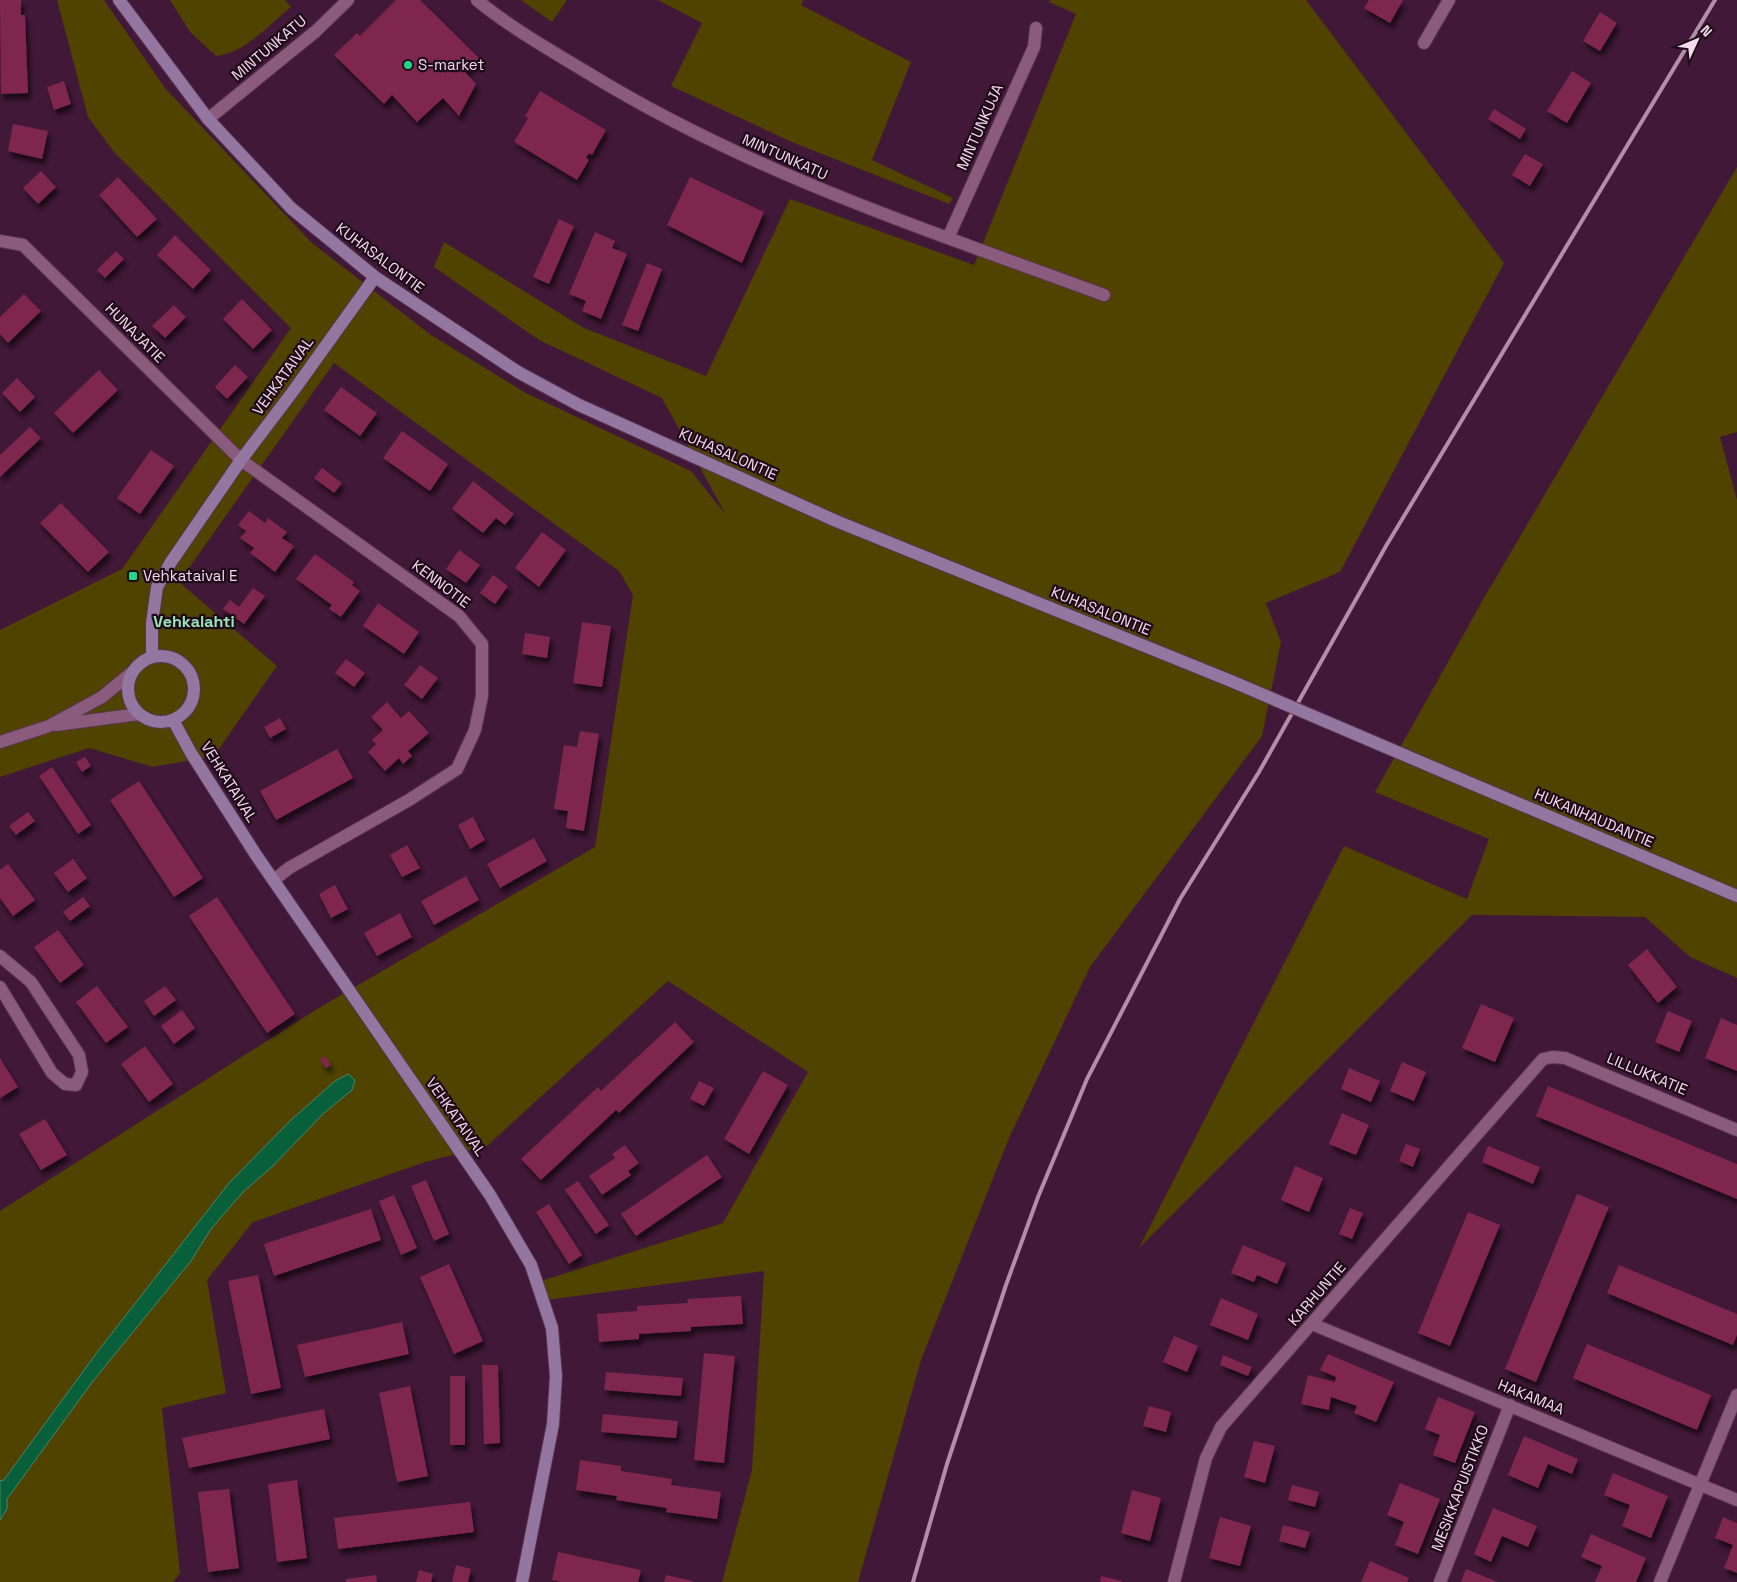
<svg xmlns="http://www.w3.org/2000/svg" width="1737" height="1582" viewBox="0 0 1737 1582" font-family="'Space Grotesk',sans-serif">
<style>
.green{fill:#504300}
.water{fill:#076039;stroke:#4e846f}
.building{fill:#7e274d;filter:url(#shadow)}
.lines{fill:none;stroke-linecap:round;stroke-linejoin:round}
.street-casing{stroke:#583550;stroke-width:14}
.secondary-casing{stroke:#583550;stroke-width:14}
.street{stroke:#8a5b7d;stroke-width:12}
.secondary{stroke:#9477a1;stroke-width:12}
.rail{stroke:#b08fa7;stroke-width:4}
.secondary-bridge-casing{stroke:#583550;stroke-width:14;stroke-linecap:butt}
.secondary-bridge{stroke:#9477a1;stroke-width:12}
.poi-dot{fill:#20d887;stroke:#1d0b19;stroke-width:2}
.labels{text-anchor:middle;stroke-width:4.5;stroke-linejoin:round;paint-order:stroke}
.street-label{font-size:15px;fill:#f5d9ec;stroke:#1d0b19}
.poi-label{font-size:15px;fill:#f5d9ec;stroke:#1d0b19;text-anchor:start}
.neighbourhood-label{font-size:16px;font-weight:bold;fill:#99e6b8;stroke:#1d0b19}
</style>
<defs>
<filter id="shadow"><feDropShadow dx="3" dy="5.5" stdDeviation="2.5" flood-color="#0009"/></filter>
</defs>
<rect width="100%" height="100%" fill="#411838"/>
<path class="green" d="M 57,0 L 104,0 L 165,88 L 312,243 L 431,335 L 526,393 L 691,471 L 726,515 L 662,398 L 539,340 L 434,267 L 444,242 L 584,328 L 706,376 L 790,199 L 974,265 L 1076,14 L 1049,2 L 1050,0 L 1306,0 L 1504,263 L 1340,572 L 1266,603 L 1281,642 L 1262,736 L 1090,967 L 1009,1138 L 921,1360 L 858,1582 L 722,1582 L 752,1470 L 764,1271 L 546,1300 L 541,1281 L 723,1223 L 808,1072 L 668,981 L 487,1146 L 425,1162 L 253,1222 L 207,1280 L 226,1393 L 162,1408 L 180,1573 L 173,1582 L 0,1582 L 0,1520 L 6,1509 L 7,1499 L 93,1381 L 191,1261 L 211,1229 L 243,1192 L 272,1167 L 323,1114 L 352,1090 L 335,1081 L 291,1120 L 229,1183 L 98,1351 L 3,1481 L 0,1480 L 0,1211 L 317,1009 L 595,847 L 633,595 L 619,571 L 334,363 L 179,582 L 277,666 L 214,756 L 153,767 L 89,748 L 0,777 L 0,630 L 122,569 L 291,328 L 114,152 L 88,117 Z
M 170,0 L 285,0 L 291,7 C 269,25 245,53 216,56 L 190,32 Z
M 521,0 L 567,0 L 552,22 Z
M 658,0 L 803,0 L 801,5 L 911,62 L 872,160 L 953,198 L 949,204 L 794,143 L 671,86 L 702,23 Z
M 1737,167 L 1737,432 L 1720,437 L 1737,500 L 1737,978 L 1690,957 L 1645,917 L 1472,915 L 1139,1248 L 1344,846 L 1467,899 L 1489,839 L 1375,792 L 1484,598 Z"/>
<path class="water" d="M 348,1074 L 355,1080 L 352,1090 L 323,1114 L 272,1167 L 243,1192 L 211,1229 L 191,1261 L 93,1381 L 7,1499 L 7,1509 L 0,1520 L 0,1480 L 3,1481 L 98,1351 L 229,1183 L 291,1120 L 335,1081 Z"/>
<path class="building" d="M 0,0 L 21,0 L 21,15 L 25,15 L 28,93 L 1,94 Z
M 396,0 L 420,0 L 479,58 L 465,72 L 476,84 L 459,116 L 443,98 L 417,122 L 392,95 L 384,104 L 334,55 L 357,33 L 360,36 Z
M 1369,0 L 1403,0 L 1390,23 L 1364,8 Z
M 1600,12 L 1617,23 L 1600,51 L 1583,41 Z
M 1572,71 L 1591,83 L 1567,123 L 1547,111 Z
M 64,81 L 71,104 L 54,110 L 47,87 Z
M 540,91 L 606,130 L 592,155 L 589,153 L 586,158 L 589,160 L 577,180 L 514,142 L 528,118 L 525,116 Z
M 1494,109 L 1526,129 L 1520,139 L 1488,119 Z
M 13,124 L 48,131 L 42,159 L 8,151 Z
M 1525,154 L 1543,164 L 1530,186 L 1512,175 Z
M 41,171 L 56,187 L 38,204 L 23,188 Z
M 118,177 L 157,219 L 137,237 L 99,195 Z
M 690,177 L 764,212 L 742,263 L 667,225 Z
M 559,219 L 574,226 L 549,284 L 533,277 Z
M 595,232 L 615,241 L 612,248 L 627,254 L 601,319 L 582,311 L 586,301 L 569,294 Z
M 175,235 L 211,270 L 193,289 L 157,255 Z
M 116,251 L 124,259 L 105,278 L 97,270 Z
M 647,263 L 662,269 L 638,331 L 622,325 Z
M 24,294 L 41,311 L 8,343 L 0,334 L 0,317 Z
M 242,299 L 272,330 L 253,349 L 223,319 Z
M 174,305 L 186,317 L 165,338 L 152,326 Z
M 235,365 L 248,377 L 227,399 L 215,387 Z
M 99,370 L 118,390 L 73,433 L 54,413 Z
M 17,378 L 35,397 L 20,412 L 2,393 Z
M 341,387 L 377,413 L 360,436 L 324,410 Z
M 30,427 L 41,438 L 0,477 L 0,455 Z
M 402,431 L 448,464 L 430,491 L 383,458 Z
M 151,450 L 174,466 L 140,514 L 117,498 Z
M 322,468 L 342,483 L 334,493 L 314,478 Z
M 473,481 L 514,514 L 505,525 L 496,518 L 483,533 L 452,509 Z
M 61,503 L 109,552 L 88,572 L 40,523 Z
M 249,511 L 265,523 L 268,518 L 287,532 L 282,538 L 294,546 L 275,572 L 250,553 L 254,548 L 240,538 L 246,531 L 238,525 Z
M 542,532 L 566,550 L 539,587 L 515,568 Z
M 459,550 L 480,565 L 466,583 L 446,569 Z
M 315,554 L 354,582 L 352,585 L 360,591 L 341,617 L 329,609 L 332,605 L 296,579 Z
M 493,575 L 508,586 L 495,604 L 480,593 Z
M 253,588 L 265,596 L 244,624 L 223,609 L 230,600 L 239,607 Z
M 378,603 L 419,632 L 404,654 L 363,626 Z
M 582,622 L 611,626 L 602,687 L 573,683 Z
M 525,633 L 550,637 L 547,658 L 522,654 Z
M 346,659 L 365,673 L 354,687 L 335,673 Z
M 420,665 L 438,678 L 422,699 L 404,685 Z
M 387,702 L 401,718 L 409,711 L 429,733 L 408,751 L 412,756 L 403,764 L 399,758 L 385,771 L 368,752 L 376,744 L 372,740 L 383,730 L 371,717 Z
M 280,718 L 286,729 L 270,738 L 264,727 Z
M 580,731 L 599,734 L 584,831 L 566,828 L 568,811 L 554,809 L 564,745 L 577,747 Z
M 337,749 L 353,778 L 276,820 L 260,791 Z
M 85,757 L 91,766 L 82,772 L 76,762 Z
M 52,767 L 91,825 L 78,834 L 39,776 Z
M 139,781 L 203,878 L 174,897 L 110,800 Z
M 28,812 L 35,821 L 16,835 L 9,826 Z
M 473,817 L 485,840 L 470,849 L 458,825 Z
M 534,838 L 547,861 L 500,888 L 487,864 Z
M 407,845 L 420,868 L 402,877 L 390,855 Z
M 73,859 L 87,878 L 68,892 L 54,873 Z
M 8,864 L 35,900 L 13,916 L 0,898 L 0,870 Z
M 466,876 L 479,900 L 434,925 L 421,901 Z
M 335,885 L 348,909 L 331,918 L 319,894 Z
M 83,897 L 90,906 L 70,921 L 63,912 Z
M 217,897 L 295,1014 L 267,1033 L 189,916 Z
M 400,913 L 412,937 L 377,956 L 364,933 Z
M 58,930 L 84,965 L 60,983 L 34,947 Z
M 1647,949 L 1677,987 L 1658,1003 L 1628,965 Z
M 97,986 L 128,1027 L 106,1043 L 76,1002 Z
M 165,986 L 176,1000 L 154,1016 L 144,1001 Z
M 1481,1004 L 1514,1018 L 1495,1062 L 1462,1048 Z
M 182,1010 L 195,1028 L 174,1044 L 161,1026 Z
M 1668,1011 L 1692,1021 L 1679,1052 L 1655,1042 Z
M 1721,1018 L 1737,1025 L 1737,1071 L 1705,1058 Z
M 675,1022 L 694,1042 L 619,1113 L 616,1110 L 541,1180 L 521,1159 L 598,1087 L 601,1091 Z
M 145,1046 L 173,1084 L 149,1102 L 121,1064 Z
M 325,1056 L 331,1065 L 326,1068 L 320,1060 Z
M 0,1058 L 18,1087 L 0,1098 Z
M 1402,1062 L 1426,1072 L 1414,1101 L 1390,1091 Z
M 1349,1068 L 1380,1081 L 1371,1102 L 1341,1089 Z
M 763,1071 L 788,1085 L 749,1154 L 724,1139 Z
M 699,1081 L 714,1088 L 704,1106 L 690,1099 Z
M 1548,1086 L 1737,1164 L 1737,1199 L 1536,1116 Z
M 1342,1113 L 1369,1125 L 1356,1155 L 1329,1144 Z
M 45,1119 L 67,1155 L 41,1170 L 19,1134 Z
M 1406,1144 L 1420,1149 L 1413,1167 L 1399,1161 Z
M 625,1145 L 639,1163 L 628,1171 L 631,1175 L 602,1195 L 589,1176 L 615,1158 L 612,1154 Z
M 1488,1146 L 1540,1167 L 1533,1184 L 1482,1162 Z
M 707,1155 L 722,1177 L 636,1236 L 621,1214 Z
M 1295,1166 L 1323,1178 L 1309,1212 L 1281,1200 Z
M 426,1180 L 449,1234 L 434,1241 L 411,1186 Z
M 578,1181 L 609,1225 L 596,1234 L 565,1190 Z
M 1577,1194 L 1609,1207 L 1536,1382 L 1505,1369 Z
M 394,1195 L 417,1248 L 401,1255 L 379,1201 Z
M 549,1204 L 582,1255 L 569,1264 L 536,1212 Z
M 1350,1208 L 1363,1213 L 1352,1239 L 1339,1234 Z
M 371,1209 L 381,1240 L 274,1276 L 264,1244 Z
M 1468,1212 L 1500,1225 L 1450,1346 L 1418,1333 Z
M 1243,1245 L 1286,1263 L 1277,1284 L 1257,1275 L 1254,1282 L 1231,1273 Z
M 449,1264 L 483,1341 L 454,1354 L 420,1277 Z
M 1619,1265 L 1737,1314 L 1737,1335 L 1733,1345 L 1607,1293 Z
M 258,1275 L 281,1388 L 251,1394 L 228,1281 Z
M 741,1296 L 743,1324 L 691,1327 L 691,1331 L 639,1334 L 639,1339 L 599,1342 L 597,1314 L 637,1311 L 637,1306 L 688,1303 L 687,1299 Z
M 1221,1298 L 1258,1314 L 1248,1340 L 1210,1325 Z
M 402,1322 L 409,1354 L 305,1377 L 297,1345 Z
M 1174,1336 L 1198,1346 L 1187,1372 L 1163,1362 Z
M 1587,1344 L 1711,1395 L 1697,1430 L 1573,1378 Z
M 704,1353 L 735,1356 L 724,1463 L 694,1460 Z
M 1328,1354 L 1394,1382 L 1376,1422 L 1354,1413 L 1357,1406 L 1331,1397 L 1329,1410 L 1301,1404 L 1308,1375 L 1335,1382 L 1336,1377 L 1320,1370 Z
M 1223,1355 L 1252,1367 L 1248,1376 L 1220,1365 Z
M 482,1365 L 498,1365 L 500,1443 L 484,1444 Z
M 606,1372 L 683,1378 L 681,1396 L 604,1390 Z
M 450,1376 L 465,1376 L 465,1445 L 450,1445 Z
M 410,1386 L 428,1476 L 397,1482 L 379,1393 Z
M 1438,1397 L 1475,1412 L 1455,1463 L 1433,1455 L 1440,1435 L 1425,1429 Z
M 1149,1406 L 1171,1412 L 1166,1432 L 1143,1426 Z
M 324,1409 L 330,1439 L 189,1468 L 182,1438 Z
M 603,1414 L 678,1421 L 676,1438 L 601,1432 Z
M 1524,1436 L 1578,1459 L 1572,1474 L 1548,1464 L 1538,1488 L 1508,1475 Z
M 1254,1441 L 1275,1446 L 1265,1483 L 1244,1477 Z
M 580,1460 L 621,1466 L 621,1471 L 672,1479 L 671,1485 L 721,1492 L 717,1519 L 666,1512 L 667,1508 L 616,1500 L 617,1496 L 576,1490 Z
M 1613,1473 L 1668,1496 L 1651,1538 L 1622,1526 L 1630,1505 L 1604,1495 Z
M 297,1480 L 307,1558 L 277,1562 L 268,1484 Z
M 1400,1483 L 1440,1499 L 1418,1554 L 1395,1545 L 1404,1522 L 1387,1515 Z
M 1292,1485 L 1319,1492 L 1315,1507 L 1288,1500 Z
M 229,1489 L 239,1568 L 208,1572 L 198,1492 Z
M 1132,1490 L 1161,1498 L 1150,1541 L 1121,1533 Z
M 470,1502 L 474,1532 L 338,1549 L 334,1518 Z
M 1493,1508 L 1537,1526 L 1528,1547 L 1502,1536 L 1491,1562 L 1474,1554 Z
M 1220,1517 L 1251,1526 L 1240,1566 L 1209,1558 Z
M 1723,1517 L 1737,1523 L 1737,1573 L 1724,1568 L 1733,1545 L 1715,1538 Z
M 1283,1525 L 1310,1532 L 1305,1548 L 1279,1541 Z
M 1591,1534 L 1646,1558 L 1636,1582 L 1595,1582 L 1602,1566 L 1581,1557 Z
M 558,1552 L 641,1570 L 638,1582 L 562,1582 L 552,1580 Z
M 1370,1561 L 1409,1578 L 1407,1582 L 1361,1582 Z
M 456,1565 L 471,1569 L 468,1582 L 452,1582 Z
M 1466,1569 L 1498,1582 L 1461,1582 Z
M 419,1570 L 433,1574 L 431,1582 L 416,1582 Z
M 376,1575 L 377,1582 L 346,1582 L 346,1579 Z
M 666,1575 L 693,1581 L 693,1582 L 664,1582 Z
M 1101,1576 L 1122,1581 L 1122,1582 L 1100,1582 Z"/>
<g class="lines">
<g class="street-casing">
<path id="street" d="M 477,0 C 511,28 550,50 588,73 C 751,173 925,229 1104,295
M 1424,43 L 1449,0
M 208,119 L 316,31 L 348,0
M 948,238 L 1034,47 L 1036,28
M 0,241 L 23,245 L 241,460 L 459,616 L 482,644 L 482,696 L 475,730 L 457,769 L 409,800 L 289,868 L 274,880
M 56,725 L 139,714
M 0,742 L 49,726 L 102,697 L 130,674
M 0,956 L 31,982 L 79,1055 L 82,1072 L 76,1085 L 65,1084 L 52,1073 L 0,987
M 1312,1324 L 1737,1500
M 1174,1582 L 1206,1458 L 1221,1427 L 1543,1059 L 1552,1057 L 1565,1058 L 1737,1130
M 1440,1582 L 1510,1405
M 1660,1582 L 1737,1395"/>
</g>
<g class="secondary-casing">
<path id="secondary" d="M 119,0 L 208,119 L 291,208 L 375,277 L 518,372 L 579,405 L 836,521 L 1231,681
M128 689a33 33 0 1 1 66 0a33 33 0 1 1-66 0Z
M 152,656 L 152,623 L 157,587 L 171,562 L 241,460 L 294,390 L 375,277
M 173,720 L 191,753 L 256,855 L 490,1195 L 531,1265 L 552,1328 L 556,1376 L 553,1424 L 522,1582
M 1437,769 L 1737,896"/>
</g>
<use href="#street" class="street"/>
<use href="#secondary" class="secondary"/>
<path class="rail" d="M 913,1582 L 947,1464 L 1006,1285 L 1038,1197 L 1087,1079 L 1180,899 L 1259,772 L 1386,546 L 1715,0"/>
<g class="secondary-bridge-casing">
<path id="secondary-bridge" d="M 1231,681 L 1437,769"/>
</g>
<use href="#secondary-bridge" class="secondary-bridge"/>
</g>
<g class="poi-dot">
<circle cx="408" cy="65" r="5"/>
<rect x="128" y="571" width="10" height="10" rx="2.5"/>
</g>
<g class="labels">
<g class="street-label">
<text transform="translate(269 48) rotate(-40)" y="5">MINTUNKATU</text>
<text transform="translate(980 127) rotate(-66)" y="5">MINTUNKUJA</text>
<text transform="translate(785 157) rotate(24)" y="5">MINTUNKATU</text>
<text transform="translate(380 258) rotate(37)" y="5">KUHASALONTIE</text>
<text transform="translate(135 333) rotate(45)" y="5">HUNAJATIE</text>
<text transform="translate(283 376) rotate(-54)" y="5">VEHKATAIVAL</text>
<text transform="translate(728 454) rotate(24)" y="5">KUHASALONTIE</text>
<text transform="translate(441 584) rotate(37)" y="5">KENNOTIE</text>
<text transform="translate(1101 611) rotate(22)" y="5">KUHASALONTIE</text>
<text transform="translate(229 782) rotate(58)" y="5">VEHKATAIVAL</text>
<text transform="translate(1594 818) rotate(23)" y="5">HUKANHAUDANTIE</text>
<text transform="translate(1647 1074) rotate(23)" y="5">LILLUKKATIE</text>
<text transform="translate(456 1117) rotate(55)" y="5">VEHKATAIVAL</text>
<text transform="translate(1317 1294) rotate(-49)" y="5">KARHUNTIE</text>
<text transform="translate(1531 1397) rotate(22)" y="5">HAKAMAA</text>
<text transform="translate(1460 1488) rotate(-69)" y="5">MESIKKAPUISTIKKO</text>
</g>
<g class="poi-label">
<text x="418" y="70">S-market</text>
<text x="143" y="581">Vehkataival E</text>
</g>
<g class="neighbourhood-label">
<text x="194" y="627">Vehkalahti</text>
</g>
</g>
<g transform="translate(1697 40) rotate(46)" stroke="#1d0b19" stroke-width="4" paint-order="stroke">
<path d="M0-4L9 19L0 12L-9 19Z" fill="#f5d9ec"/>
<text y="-8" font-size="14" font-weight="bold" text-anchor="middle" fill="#f5d9ec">N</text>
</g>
</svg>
